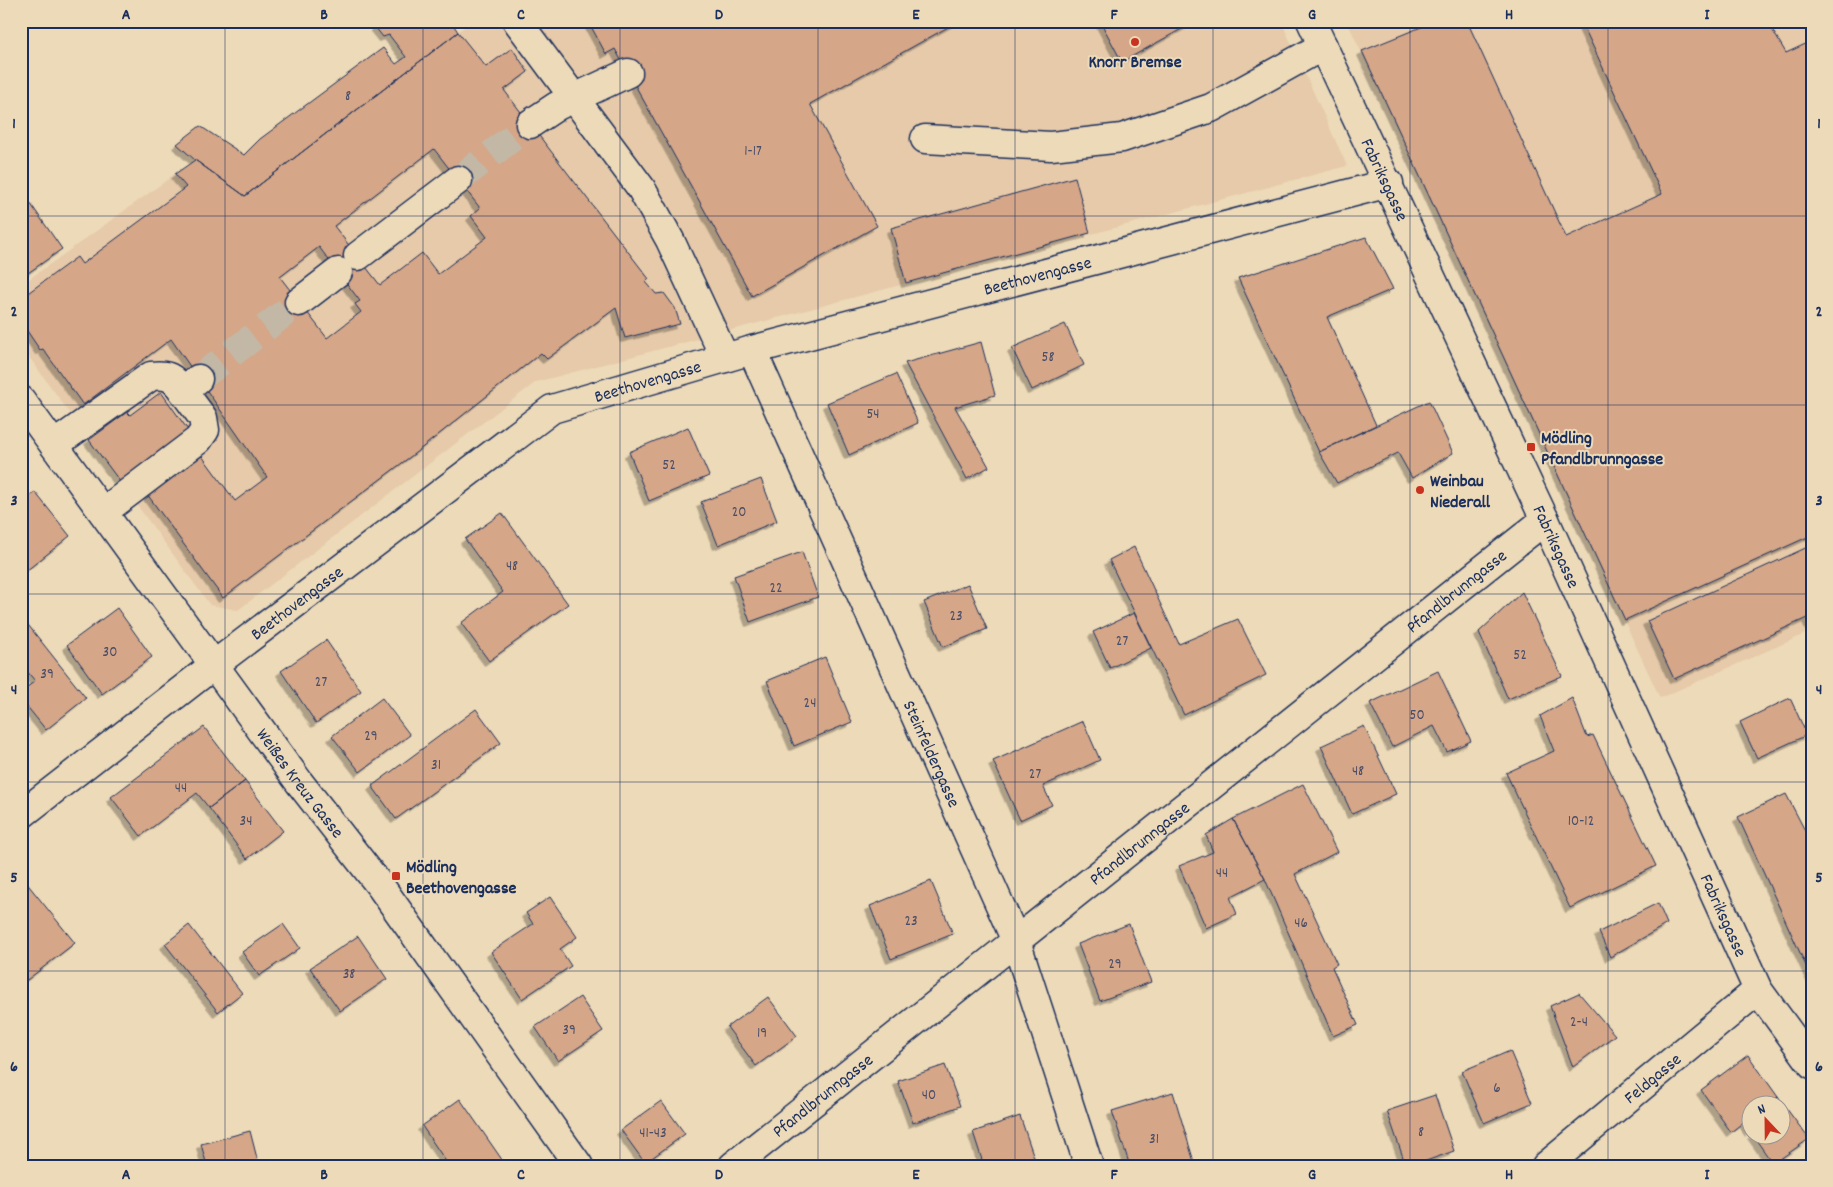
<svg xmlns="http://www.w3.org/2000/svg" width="1833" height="1187" viewBox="0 0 1833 1187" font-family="Dekko,sans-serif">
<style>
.built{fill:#e6caa9}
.building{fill:#d5a687;stroke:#1b2f5e;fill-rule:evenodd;filter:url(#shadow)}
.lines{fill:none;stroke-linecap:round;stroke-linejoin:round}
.minor-tunnel{stroke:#c3b8a6;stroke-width:28;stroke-dasharray:28 14;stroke-linecap:butt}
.minor-casing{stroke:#1b2f5e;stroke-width:31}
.minor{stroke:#eddab8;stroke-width:28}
.grid{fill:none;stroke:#1b2f5e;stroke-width:1;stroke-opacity:0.55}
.poi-dot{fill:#c8321e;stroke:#eddab8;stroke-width:2}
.labels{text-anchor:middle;stroke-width:4;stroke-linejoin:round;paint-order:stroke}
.number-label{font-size:15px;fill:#4a4d68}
.poi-label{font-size:18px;font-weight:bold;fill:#1b2f5e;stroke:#eddab8;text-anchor:start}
.street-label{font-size:18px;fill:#1b2f5e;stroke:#eddab8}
.neatline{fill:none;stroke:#1b2f5e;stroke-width:2}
.grid-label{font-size:16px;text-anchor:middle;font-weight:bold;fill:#1b2f5e}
</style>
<defs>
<filter id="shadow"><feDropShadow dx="-4.5" dy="4.5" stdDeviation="0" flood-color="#0004"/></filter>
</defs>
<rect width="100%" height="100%" fill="#eddab8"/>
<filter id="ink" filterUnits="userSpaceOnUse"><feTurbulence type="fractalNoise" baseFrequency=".02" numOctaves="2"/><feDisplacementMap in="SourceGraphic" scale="10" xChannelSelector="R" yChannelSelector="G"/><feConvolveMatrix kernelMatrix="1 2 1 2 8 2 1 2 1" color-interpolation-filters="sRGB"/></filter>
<g filter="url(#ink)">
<path class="built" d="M 472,21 L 1281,21 L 1347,166 L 536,382 L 238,610 L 210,605 L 21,346 L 21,285 L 195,160 L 245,196 Z
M 1347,21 L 1807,21 L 1812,27 L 1812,631 L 1660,698 Z"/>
<path class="building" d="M 379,21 L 451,21 L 458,32 L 245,196 L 195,160 L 177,144 L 200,126 L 244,155 L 260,139 L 383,48 L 396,64 L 406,57 L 389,35 L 383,37 L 375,27 L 380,22 Z
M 588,21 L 959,21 L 810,104 L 877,226 L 752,296 L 615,49 L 606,54 Z
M 1100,21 L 1196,21 L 1122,62 Z
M 1436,21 L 1467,21 L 1566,237 L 1662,194 L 1581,21 L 1767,21 L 1786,53 L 1812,41 L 1812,535 L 1625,620 L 1362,51 Z
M 458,32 L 486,67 L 512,48 L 528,72 L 504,90 L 649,279 L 646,282 L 656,294 L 664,293 L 675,308 L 680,324 L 625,338 L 616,308 L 547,359 L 541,353 L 418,451 L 223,598 L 147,494 L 202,456 L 235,501 L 267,477 L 171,339 L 83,405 L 43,349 L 40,350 L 21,322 L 21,298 L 77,257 L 82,264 L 186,187 L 175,174 L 195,160 L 245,196 ZM 434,149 L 480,208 L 471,216 L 487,237 L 438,274 L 422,253 L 380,285 L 334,226 ZM 319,247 L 360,301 L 355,304 L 361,312 L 327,338 L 280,277 Z
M 1075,177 L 1090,233 L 906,283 L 891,228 Z
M 28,200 L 62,249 L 21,278 L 21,204 Z
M 1366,237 L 1393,289 L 1327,317 L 1376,425 L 1319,452 L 1238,278 Z
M 1065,324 L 1084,365 L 1032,390 L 1012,348 Z
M 981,342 L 995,395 L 955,407 L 989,467 L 967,479 L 905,363 Z
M 896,374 L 918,423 L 849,455 L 827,403 Z
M 161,392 L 188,430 L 158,452 L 160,455 L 121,483 L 89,440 L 127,412 L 130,415 Z
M 1429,401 L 1453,453 L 1412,478 L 1398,453 L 1337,483 L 1319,452 Z
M 688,427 L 709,476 L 649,501 L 629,452 Z
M 761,479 L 777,521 L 718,545 L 701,502 Z
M 35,492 L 70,536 L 21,575 L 21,503 Z
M 502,513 L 568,604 L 489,661 L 461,623 L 503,592 L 465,539 Z
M 1812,545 L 1812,629 L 1807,618 L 1674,679 L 1647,621 Z
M 1134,547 L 1179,644 L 1238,619 L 1266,675 L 1184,715 L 1109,560 Z
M 802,552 L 818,597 L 750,622 L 734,576 Z
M 968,584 L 987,629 L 943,647 L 924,602 Z
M 1522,592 L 1562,676 L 1508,699 L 1479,632 Z
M 117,608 L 152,657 L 102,694 L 67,645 Z
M 1134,613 L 1151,648 L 1110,668 L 1093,632 Z
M 21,616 L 86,698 L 46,730 L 21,699 L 21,692 L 35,681 L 21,664 Z
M 326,640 L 361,691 L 316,723 L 281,671 Z
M 825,657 L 852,722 L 794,746 L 767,681 Z
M 1438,671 L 1471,741 L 1447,752 L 1434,726 L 1392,747 L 1370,703 Z
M 382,698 L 410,735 L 360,772 L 332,736 Z
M 1572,698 L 1587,737 L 1593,735 L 1656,866 L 1570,908 L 1506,773 L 1554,751 L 1540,716 Z
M 1790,698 L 1807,735 L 1757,758 L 1740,722 Z
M 476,709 L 501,743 L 396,819 L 372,786 Z
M 1083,721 L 1100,760 L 1043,786 L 1052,805 L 1020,820 L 993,761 Z
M 1364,726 L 1396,794 L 1352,814 L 1321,746 Z
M 204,727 L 245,781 L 209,808 L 197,793 L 141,836 L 111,797 Z
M 245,781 L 283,831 L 247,859 L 209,808 Z
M 1303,784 L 1337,852 L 1295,874 L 1337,964 L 1332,967 L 1358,1025 L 1333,1036 L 1265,879 L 1233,819 Z
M 1786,794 L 1812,844 L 1812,979 L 1738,817 Z
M 1233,819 L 1265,879 L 1230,897 L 1237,914 L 1206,928 L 1179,866 L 1213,852 L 1206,835 Z
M 25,881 L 75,943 L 27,980 L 21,973 L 21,884 Z
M 931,881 L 953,934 L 891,959 L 870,906 Z
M 550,897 L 577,937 L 560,949 L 571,966 L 522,999 L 491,952 L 533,924 L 526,913 Z
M 1658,903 L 1667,924 L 1610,957 L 1599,932 Z
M 283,924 L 300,948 L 259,976 L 242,952 Z
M 1129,924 L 1151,982 L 1100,1001 L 1078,944 Z
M 189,925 L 242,993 L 218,1012 L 165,944 Z
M 358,936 L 387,979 L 340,1011 L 310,968 Z
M 1579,993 L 1615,1035 L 1573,1067 L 1550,1006 Z
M 580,997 L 603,1031 L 558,1061 L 535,1027 Z
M 768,997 L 797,1036 L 756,1066 L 727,1027 Z
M 1510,1051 L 1532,1103 L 1484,1123 L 1462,1071 Z
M 1748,1055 L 1778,1097 L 1768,1104 L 1750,1104 L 1750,1117 L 1731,1132 L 1701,1090 Z
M 945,1065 L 960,1106 L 913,1123 L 898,1081 Z
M 1173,1092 L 1195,1165 L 1130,1166 L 1112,1111 Z
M 1435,1095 L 1454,1151 L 1412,1166 L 1406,1166 L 1387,1111 Z
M 1778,1097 L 1809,1139 L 1773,1164 L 1752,1134 L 1780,1134 L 1780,1104 L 1768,1104 Z
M 460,1099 L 505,1164 L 502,1166 L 449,1166 L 422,1126 Z
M 661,1101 L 685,1134 L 645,1163 L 621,1130 Z
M 1020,1116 L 1037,1166 L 984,1166 L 973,1132 Z
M 1750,1117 L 1750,1132 L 1743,1122 Z
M 250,1131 L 259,1166 L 207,1166 L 201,1144 Z"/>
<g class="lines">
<path class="minor-tunnel" d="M 458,180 L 530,124
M 198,379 L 299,302"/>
<g class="minor-casing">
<g id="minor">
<path d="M 517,21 L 641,188 L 670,240 L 725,358"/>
<path id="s1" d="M 1311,21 L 1545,520 L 1758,990 L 1812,1064"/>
<path d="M 530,124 L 557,106 L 628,73"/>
<path d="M 925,139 L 1051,146 L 1122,138 L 1211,108 L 1323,46"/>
<path d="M 358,256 L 458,180"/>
<path d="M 299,302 L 338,272"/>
<path id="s2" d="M 752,350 L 1016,941 L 1089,1166"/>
<path id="s3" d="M 21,400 L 299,782 L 381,887 L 579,1166"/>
<path d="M 54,445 L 151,376 C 168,374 173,377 183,391 L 198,379"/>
<path d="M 103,512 L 198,440 L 205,430 L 203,418 L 183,391"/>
<path id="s4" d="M 21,815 L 214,665 L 552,409 L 752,350 L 1389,183"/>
<path id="s5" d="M 733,1166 L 1545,520"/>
<path id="s6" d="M 1546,1166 L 1758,990"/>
</g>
</g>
<use href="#minor" class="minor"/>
</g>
</g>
<path class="grid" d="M 225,21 L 225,1166M 423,21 L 423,1166M 620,21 L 620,1166M 818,21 L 818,1166M 1015,21 L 1015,1166M 1213,21 L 1213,1166M 1410,21 L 1410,1166M 1608,21 L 1608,1166M 21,216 L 1812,216M 21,405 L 1812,405M 21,594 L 1812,594M 21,782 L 1812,782M 21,971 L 1812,971"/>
<g class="poi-dot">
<circle cx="1135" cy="42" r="5"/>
<rect x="1526" y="442" width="10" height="10" rx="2.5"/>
<circle cx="1420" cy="490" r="5"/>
<rect x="391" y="871" width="10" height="10" rx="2.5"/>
</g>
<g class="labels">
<g class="number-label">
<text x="348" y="100">8</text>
<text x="753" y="155">1-17</text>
<text x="1048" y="361">58</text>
<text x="873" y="418">54</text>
<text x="669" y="469">52</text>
<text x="739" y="516">20</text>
<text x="512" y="570">48</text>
<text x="776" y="592">22</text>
<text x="956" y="620">23</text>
<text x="1122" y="645">27</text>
<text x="110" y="656">30</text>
<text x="1520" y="659">52</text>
<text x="47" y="678">39</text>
<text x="321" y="686">27</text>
<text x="810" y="707">24</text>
<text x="1417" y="719">50</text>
<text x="371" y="740">29</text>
<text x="436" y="769">31</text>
<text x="1358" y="775">48</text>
<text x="1035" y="778">27</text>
<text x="181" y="792">44</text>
<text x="246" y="825">34</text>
<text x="1581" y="825">10-12</text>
<text x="1222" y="877">44</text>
<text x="911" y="925">23</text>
<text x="1301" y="927">46</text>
<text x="1115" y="968">29</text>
<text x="349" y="978">38</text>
<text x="1579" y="1026">2-4</text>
<text x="569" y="1034">39</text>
<text x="762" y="1037">19</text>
<text x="1497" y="1092">6</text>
<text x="929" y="1099">40</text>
<text x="1421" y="1136">8</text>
<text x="653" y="1137">41-43</text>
<text x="1154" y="1143">31</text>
</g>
<g class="poi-label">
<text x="1135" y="67" text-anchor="middle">Knorr Bremse</text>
<text x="1541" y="443">Mödling<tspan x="1541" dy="21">Pfandlbrunngasse</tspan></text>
<text x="1430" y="486">Weinbau<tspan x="1430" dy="21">Niederall</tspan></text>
<text x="406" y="872">Mödling<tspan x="406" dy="21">Beethovengasse</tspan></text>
</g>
<g class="street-label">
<text dy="6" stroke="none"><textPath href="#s1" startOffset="175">Fabriksgasse</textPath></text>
<text dy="6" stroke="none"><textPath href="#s4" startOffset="1172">Beethovengasse</textPath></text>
<text dy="6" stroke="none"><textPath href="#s4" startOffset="768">Beethovengasse</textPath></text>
<text dy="6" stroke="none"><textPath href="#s1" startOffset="580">Fabriksgasse</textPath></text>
<text dy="6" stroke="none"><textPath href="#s5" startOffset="924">Pfandlbrunngasse</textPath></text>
<text dy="6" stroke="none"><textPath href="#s4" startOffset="348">Beethovengasse</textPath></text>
<text dy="6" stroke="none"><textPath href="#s2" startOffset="442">Steinfeldergasse</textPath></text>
<text dy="6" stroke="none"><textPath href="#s3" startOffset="474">Weißes Kreuz Gasse</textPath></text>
<text dy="6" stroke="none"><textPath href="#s5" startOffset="519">Pfandlbrunngasse</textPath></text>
<text dy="6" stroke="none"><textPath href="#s1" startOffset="985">Fabriksgasse</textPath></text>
<text dy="6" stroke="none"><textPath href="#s6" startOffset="138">Feldgasse</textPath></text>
<text dy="6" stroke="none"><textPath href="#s5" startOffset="114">Pfandlbrunngasse</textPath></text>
</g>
</g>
<rect width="1833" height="1187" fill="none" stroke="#eddab8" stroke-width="55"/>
<g transform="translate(1766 1120) rotate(338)"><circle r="24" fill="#eddab8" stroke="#999694"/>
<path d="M0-4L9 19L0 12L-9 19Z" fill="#c8321e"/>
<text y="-8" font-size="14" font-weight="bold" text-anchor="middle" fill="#1b2f5e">N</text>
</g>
<rect x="28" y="28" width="1778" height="1132" class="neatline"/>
<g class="grid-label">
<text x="126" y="19">A</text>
<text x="324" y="19">B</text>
<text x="521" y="19">C</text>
<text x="719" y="19">D</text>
<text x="916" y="19">E</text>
<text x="1114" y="19">F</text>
<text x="1312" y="19">G</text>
<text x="1509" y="19">H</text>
<text x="1707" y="19">I</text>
<text x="14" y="128">1</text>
<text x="1819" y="128">1</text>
<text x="14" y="316">2</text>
<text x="1819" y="316">2</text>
<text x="14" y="505">3</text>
<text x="1819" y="505">3</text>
<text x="14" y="694">4</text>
<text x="1819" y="694">4</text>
<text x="14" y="882">5</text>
<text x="1819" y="882">5</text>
<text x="14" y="1071">6</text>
<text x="1819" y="1071">6</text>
<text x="126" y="1179">A</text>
<text x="324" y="1179">B</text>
<text x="521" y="1179">C</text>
<text x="719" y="1179">D</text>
<text x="916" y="1179">E</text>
<text x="1114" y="1179">F</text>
<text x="1312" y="1179">G</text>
<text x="1509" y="1179">H</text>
<text x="1707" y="1179">I</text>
</g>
</svg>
